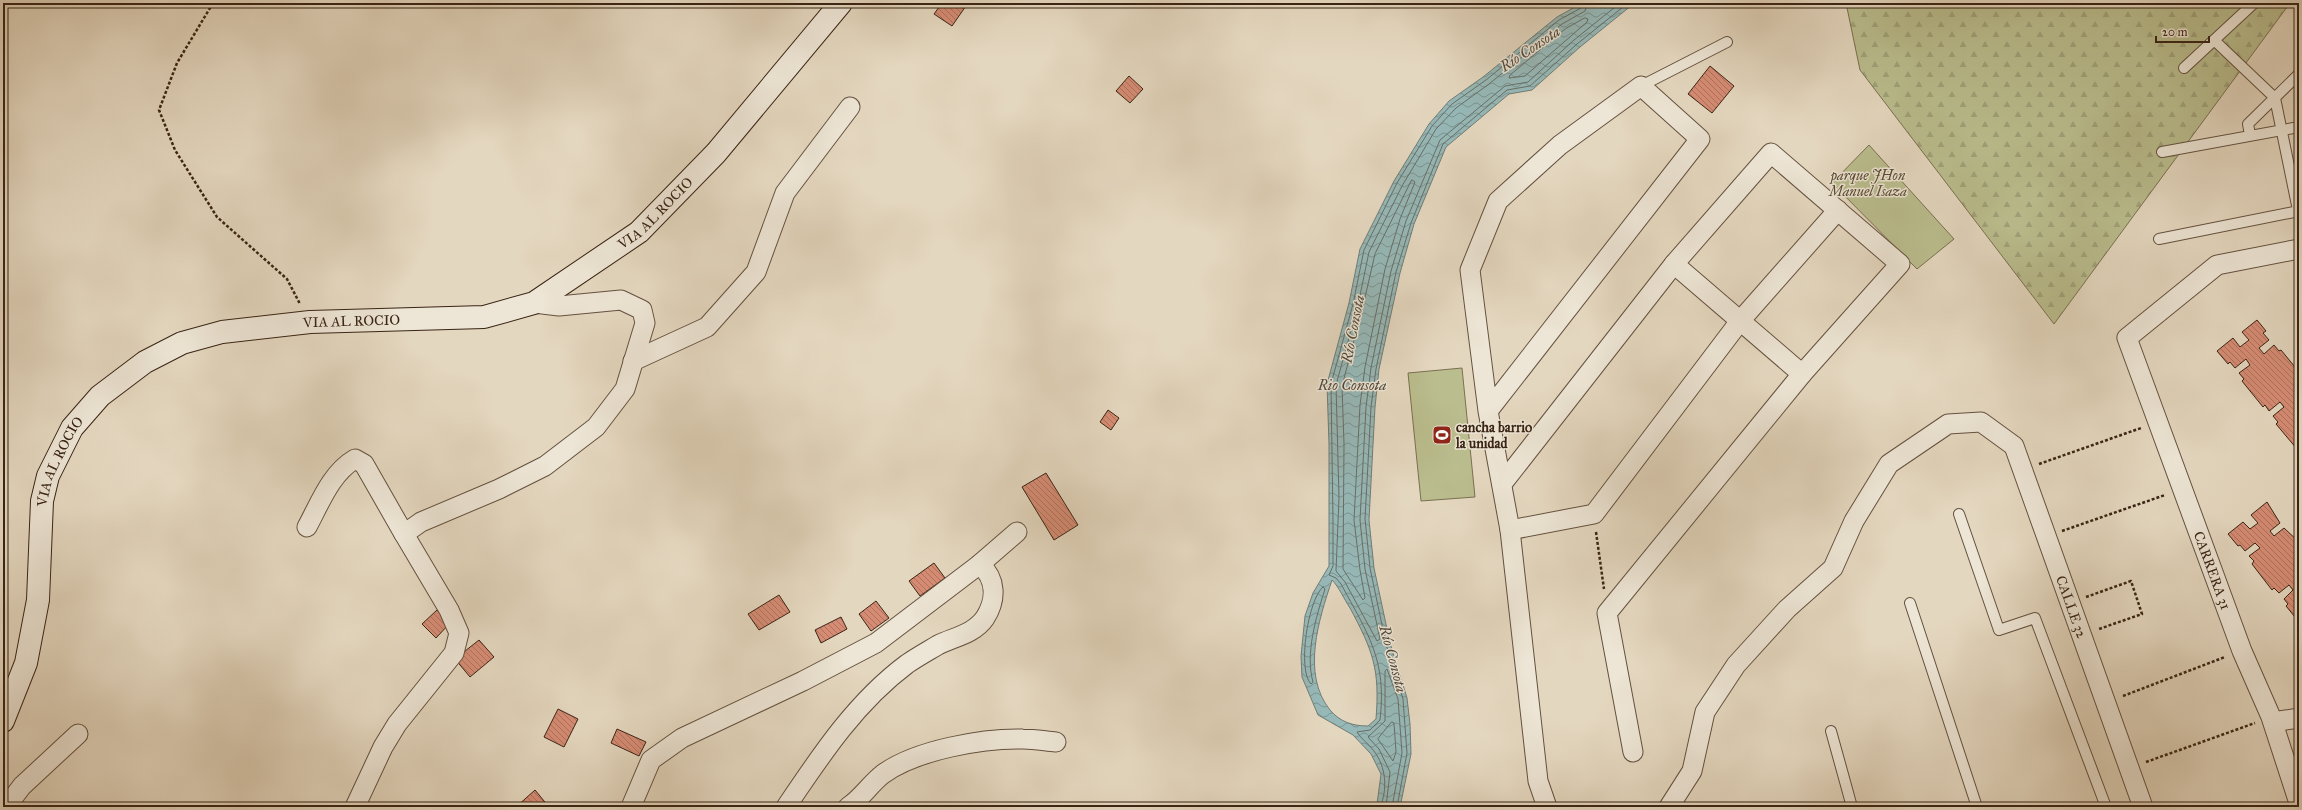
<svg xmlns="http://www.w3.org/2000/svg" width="2302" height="810" viewBox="0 0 2302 810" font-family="'IM FELL Great Primer',serif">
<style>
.green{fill:#babd8e;stroke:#7a7051}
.forest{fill:url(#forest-firs);stroke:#7a7051}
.water{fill:url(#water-waves);stroke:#717d76;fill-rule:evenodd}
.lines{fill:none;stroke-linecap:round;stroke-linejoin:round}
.shore{stroke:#686e66;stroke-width:1}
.building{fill:url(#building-back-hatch);stroke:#392414}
.lane-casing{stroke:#64513f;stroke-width:12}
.street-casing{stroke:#64513f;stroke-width:21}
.secondary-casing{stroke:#392414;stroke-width:24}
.path{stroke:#392414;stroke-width:2.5;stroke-dasharray:3 2;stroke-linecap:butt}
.lane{stroke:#ede5d5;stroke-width:10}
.street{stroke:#ede5d5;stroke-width:19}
.secondary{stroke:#ede5d5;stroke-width:22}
.labels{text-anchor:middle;stroke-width:3;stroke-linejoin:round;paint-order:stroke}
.park-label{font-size:14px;font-style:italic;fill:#594a32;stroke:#ede5d5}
.street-label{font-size:14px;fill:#392414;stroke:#ede5d5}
.poi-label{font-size:14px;font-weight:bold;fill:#392414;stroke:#ede5d5;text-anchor:start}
.water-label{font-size:15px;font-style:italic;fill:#50493d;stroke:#ede5d5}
</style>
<defs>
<pattern id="forest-firs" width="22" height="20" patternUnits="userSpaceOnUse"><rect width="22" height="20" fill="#babd8e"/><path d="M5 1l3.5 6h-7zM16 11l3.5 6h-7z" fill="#a1a27a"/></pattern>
<pattern id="water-waves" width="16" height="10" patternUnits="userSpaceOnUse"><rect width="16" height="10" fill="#96b8b7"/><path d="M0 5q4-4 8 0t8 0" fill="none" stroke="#7b9594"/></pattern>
<pattern id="building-back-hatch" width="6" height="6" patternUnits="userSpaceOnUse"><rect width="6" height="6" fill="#d68c74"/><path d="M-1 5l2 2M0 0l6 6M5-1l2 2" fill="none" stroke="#af725e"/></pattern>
</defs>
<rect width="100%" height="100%" fill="#e4d7bf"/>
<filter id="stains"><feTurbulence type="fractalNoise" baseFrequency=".005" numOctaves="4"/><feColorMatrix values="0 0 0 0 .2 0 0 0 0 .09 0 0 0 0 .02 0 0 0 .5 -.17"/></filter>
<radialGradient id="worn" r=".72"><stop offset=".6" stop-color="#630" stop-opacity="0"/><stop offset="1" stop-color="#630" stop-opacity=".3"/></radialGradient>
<path class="green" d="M 1869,145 L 1954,239 L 1917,269 L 1832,183 Z
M 1462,368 L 1475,497 L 1421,501 L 1408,373 Z"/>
<path class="forest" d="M 1846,3 L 2290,3 L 2054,324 L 1860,70 Z"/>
<path class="water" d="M 1582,3 L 1638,3 L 1632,5 L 1580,47 L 1532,90 L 1509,94 L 1446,147 L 1414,224 L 1400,273 L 1379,369 L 1375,407 L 1369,520 L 1374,568 L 1390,643 L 1407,698 L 1410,724 L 1411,754 L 1400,807 L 1374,807 L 1377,804 L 1381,774 L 1371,754 L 1353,735 L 1318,715 L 1302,677 L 1301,656 L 1305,616 L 1313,593 L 1329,566 L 1329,444 L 1327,384 L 1349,303 L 1360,249 L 1394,181 L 1429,124 L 1449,101 L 1483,77 L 1557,17 ZM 1332,580 C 1339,587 1344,599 1350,608 C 1373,651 1380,669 1376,719 L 1368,726 C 1353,726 1340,722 1330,710 C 1301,674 1319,619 1332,580 Z"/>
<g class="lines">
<path class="shore" d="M 1588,3 L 1585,11 L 1562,24 L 1489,84 L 1456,108 L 1436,129 L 1402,186 L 1369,252 L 1358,305 L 1336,385 L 1339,498 L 1336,571 L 1345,582 L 1377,641 L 1380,639 L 1365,569 L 1360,520 L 1366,407 L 1371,368 L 1391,271 L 1406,221 L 1440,140 L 1505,86 L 1528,82 L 1574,40 L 1620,3
M 1585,18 L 1588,19 L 1587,22 L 1525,76 L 1509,78 L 1510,75 L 1565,29 Z
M 1412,180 L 1415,182 L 1400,219 L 1385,269 L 1365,367 L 1360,405 L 1354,520 L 1360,570 L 1365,598 L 1363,600 L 1343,569 L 1344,444 L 1342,386 L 1363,306 L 1375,254 Z
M 1323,587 L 1325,589 C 1316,617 1305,654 1313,682 L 1311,684 C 1297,670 1308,599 1323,587 Z
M 1392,722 L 1394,723 L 1396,752 L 1393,761 L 1378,739 Z
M 1380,807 C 1388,789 1386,767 1374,751 C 1369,744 1361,739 1357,732 L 1370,730 L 1380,720 C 1387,660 1368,634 1341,584 L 1336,578 L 1329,575 L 1333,566 L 1333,522 L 1331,384 L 1353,304 L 1364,250 L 1397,183 L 1432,126 L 1452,104 L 1486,80 L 1559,20 L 1581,8 L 1583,3
M 1386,807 L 1390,772 L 1379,749 L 1368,737 L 1385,721 L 1385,671 L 1387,669 L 1398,699 L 1402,753 L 1392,807
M 1397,807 L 1407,753 L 1403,699 L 1386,644 L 1370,568 L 1365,519 L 1371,407 L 1376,369 L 1396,272 L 1411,223 L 1443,144 L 1507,90 L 1530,86 L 1577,44 L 1628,3"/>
</g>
<path class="building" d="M 942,3 L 968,3 L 952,26 L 934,14 Z
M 1710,66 L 1734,86 L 1712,113 L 1688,94 Z
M 1129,76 L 1143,89 L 1130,103 L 1116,91 Z
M 2257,320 L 2266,331 L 2263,333 L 2269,340 L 2259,348 L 2264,354 L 2274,345 L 2279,351 L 2281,350 L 2299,372 L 2299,387 L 2295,390 L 2299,394 L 2299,448 L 2297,449 L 2276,424 L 2278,422 L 2273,416 L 2284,407 L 2280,402 L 2269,411 L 2265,405 L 2263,407 L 2242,381 L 2244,379 L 2239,373 L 2250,365 L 2246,359 L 2235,368 L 2230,362 L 2228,364 L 2217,351 L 2233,338 L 2240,347 L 2249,340 L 2242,332 Z
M 1108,410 L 1119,418 L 1111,430 L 1100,422 Z
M 1046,473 L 1078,525 L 1054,540 L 1022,487 Z
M 2267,502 L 2280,523 L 2270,531 L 2274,536 L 2284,528 L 2299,542 L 2299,622 L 2286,606 L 2288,604 L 2284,599 L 2293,590 L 2289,585 L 2279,593 L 2274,588 L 2272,590 L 2252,564 L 2254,561 L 2249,556 L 2260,548 L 2255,543 L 2245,551 L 2240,545 L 2238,546 L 2228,534 L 2243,522 L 2250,529 L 2258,523 L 2251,515 Z
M 934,563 L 945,578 L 920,596 L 909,581 Z
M 779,595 L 790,612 L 759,630 L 748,614 Z
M 876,601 L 889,618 L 871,631 L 859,614 Z
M 437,610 L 450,623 L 436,638 L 422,624 Z
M 841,617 L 847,629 L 821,643 L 815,630 Z
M 479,640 L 494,657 L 470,677 L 455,659 Z
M 558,709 L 578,719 L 564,747 L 544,737 Z
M 617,729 L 646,742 L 639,756 L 611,743 Z
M 535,790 L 549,807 L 516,807 Z"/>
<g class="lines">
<g class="lane-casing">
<path id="lane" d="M 2214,40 L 2275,98 L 2299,215
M 2184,68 L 2254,3
M 1641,86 L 1727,42
M 2250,135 L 2248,124 L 2299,74
M 2162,152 L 2299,127
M 2159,239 L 2299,211
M 1959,514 L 1999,630 L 2035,618 L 2106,807
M 1910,603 L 1977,807
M 1831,731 L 1852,807"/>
</g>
<g class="street-casing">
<g id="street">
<path id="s1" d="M 2299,249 L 2217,265 L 2127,338 L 2242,651 L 2271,717 L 2299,803"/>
<path d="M 1674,264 L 1802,374"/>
<path d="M 633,361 L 707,327 L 756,272 L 785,193 L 850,107"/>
<path d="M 1488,411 L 1700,139 L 1641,86 L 1560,145 L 1498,201 L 1470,270 L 1488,411 L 1510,530 L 1538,781 L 1547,807"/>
<path d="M 1502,484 L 1674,264 L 1771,153 L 1900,264 L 1802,374 L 1607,613 L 1633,752"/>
<path d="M 307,527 C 320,503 331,473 355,459 L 364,464 L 404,534"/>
<path d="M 1510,530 L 1594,514 L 1740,321 L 1838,210"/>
<path d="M 2273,722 L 2299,718"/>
<path d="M 6,807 L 22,786 L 78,734"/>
<path d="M 355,807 L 383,747 L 397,724 L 454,653 L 459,633 L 449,610 L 404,534 L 421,522 L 499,489 L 545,466 L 596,427 L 625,389 L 645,323 L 642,310 L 621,300 L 559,306 L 534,303"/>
<path d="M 631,807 L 651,760 L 682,738 L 803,681 L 876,643 L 980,564 L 1017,532"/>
<path d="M 786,807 C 821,755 856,702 907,664 C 917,657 928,651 938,645 C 954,637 974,634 985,618 C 997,599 996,579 980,564"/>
<path d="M 848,807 C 862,798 870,784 883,774 C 916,750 983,738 1023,739 C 1034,739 1045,741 1056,742"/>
<path id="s2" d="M 1669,807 L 1692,771 L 1705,712 L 1736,665 L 1787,609 L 1833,568 L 1854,521 L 1889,464 L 1948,424 L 1981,422 L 2014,446 L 2143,807"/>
</g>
</g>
<g class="secondary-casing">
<g id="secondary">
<path id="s3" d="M 3,721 L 26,663 L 38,600 L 42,501 L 48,476 L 72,428 L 100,396 L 145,362 L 182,343 L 222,332 L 310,322 L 484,317 L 534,303 L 639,232 L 716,153 L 841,3"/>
</g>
</g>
<path class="path" d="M 213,3 L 177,63 L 159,110 L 175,150 L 217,217 L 287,279 L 300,304
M 2039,464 L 2141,428
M 2062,531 L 2165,495
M 1596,532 L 1604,589
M 2086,597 L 2131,581 L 2142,614 L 2099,629
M 2123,696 L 2225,657
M 2146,762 L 2255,723"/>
<use href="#lane" class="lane"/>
<use href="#street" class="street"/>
<use href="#secondary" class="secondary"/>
</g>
<defs>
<g id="stadium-square" transform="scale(1)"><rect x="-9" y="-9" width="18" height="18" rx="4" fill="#8f2418" stroke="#ede5d5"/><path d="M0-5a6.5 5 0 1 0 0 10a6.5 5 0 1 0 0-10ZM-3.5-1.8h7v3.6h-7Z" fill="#fff"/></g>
</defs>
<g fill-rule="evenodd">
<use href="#stadium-square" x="1442" y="435"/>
</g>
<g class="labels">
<g class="park-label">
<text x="1868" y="180">parque JHon<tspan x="1868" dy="16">Manuel Isaza</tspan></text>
</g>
<g class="street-label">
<text dy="5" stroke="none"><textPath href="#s3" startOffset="953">VIA AL ROCIO</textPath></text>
<text dy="5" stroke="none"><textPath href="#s3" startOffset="617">VIA AL ROCIO</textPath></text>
<text dy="5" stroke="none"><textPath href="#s3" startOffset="269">VIA AL ROCIO</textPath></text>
<text dy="5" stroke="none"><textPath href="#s1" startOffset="447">CARRERA 31</textPath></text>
<text dy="5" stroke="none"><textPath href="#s2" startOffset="731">CALLE 32</textPath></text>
</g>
<g class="poi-label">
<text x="1456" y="432">cancha barrio<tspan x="1456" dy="16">la unidad</tspan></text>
</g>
<g class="water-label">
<text transform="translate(1530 49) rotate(-34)" y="5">Río Consota</text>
<text transform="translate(1353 329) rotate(-79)" y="5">Río Consota</text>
<text x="1352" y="390">Rio Consota</text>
<text transform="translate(1393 659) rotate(75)" y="5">Río Consota</text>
</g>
</g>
<rect width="2302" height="810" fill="none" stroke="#e4d7bf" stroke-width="16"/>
<rect x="4" y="4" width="2294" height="802" fill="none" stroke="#392414" stroke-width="2"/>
<rect x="8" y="8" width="2286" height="794" fill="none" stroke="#392414"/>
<path d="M2156 36v6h53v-6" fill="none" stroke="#392414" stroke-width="2"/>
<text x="2162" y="36" font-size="12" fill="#392414" stroke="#ede5d5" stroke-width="3" paint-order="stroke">20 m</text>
<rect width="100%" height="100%" filter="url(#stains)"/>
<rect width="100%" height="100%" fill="url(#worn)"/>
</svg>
